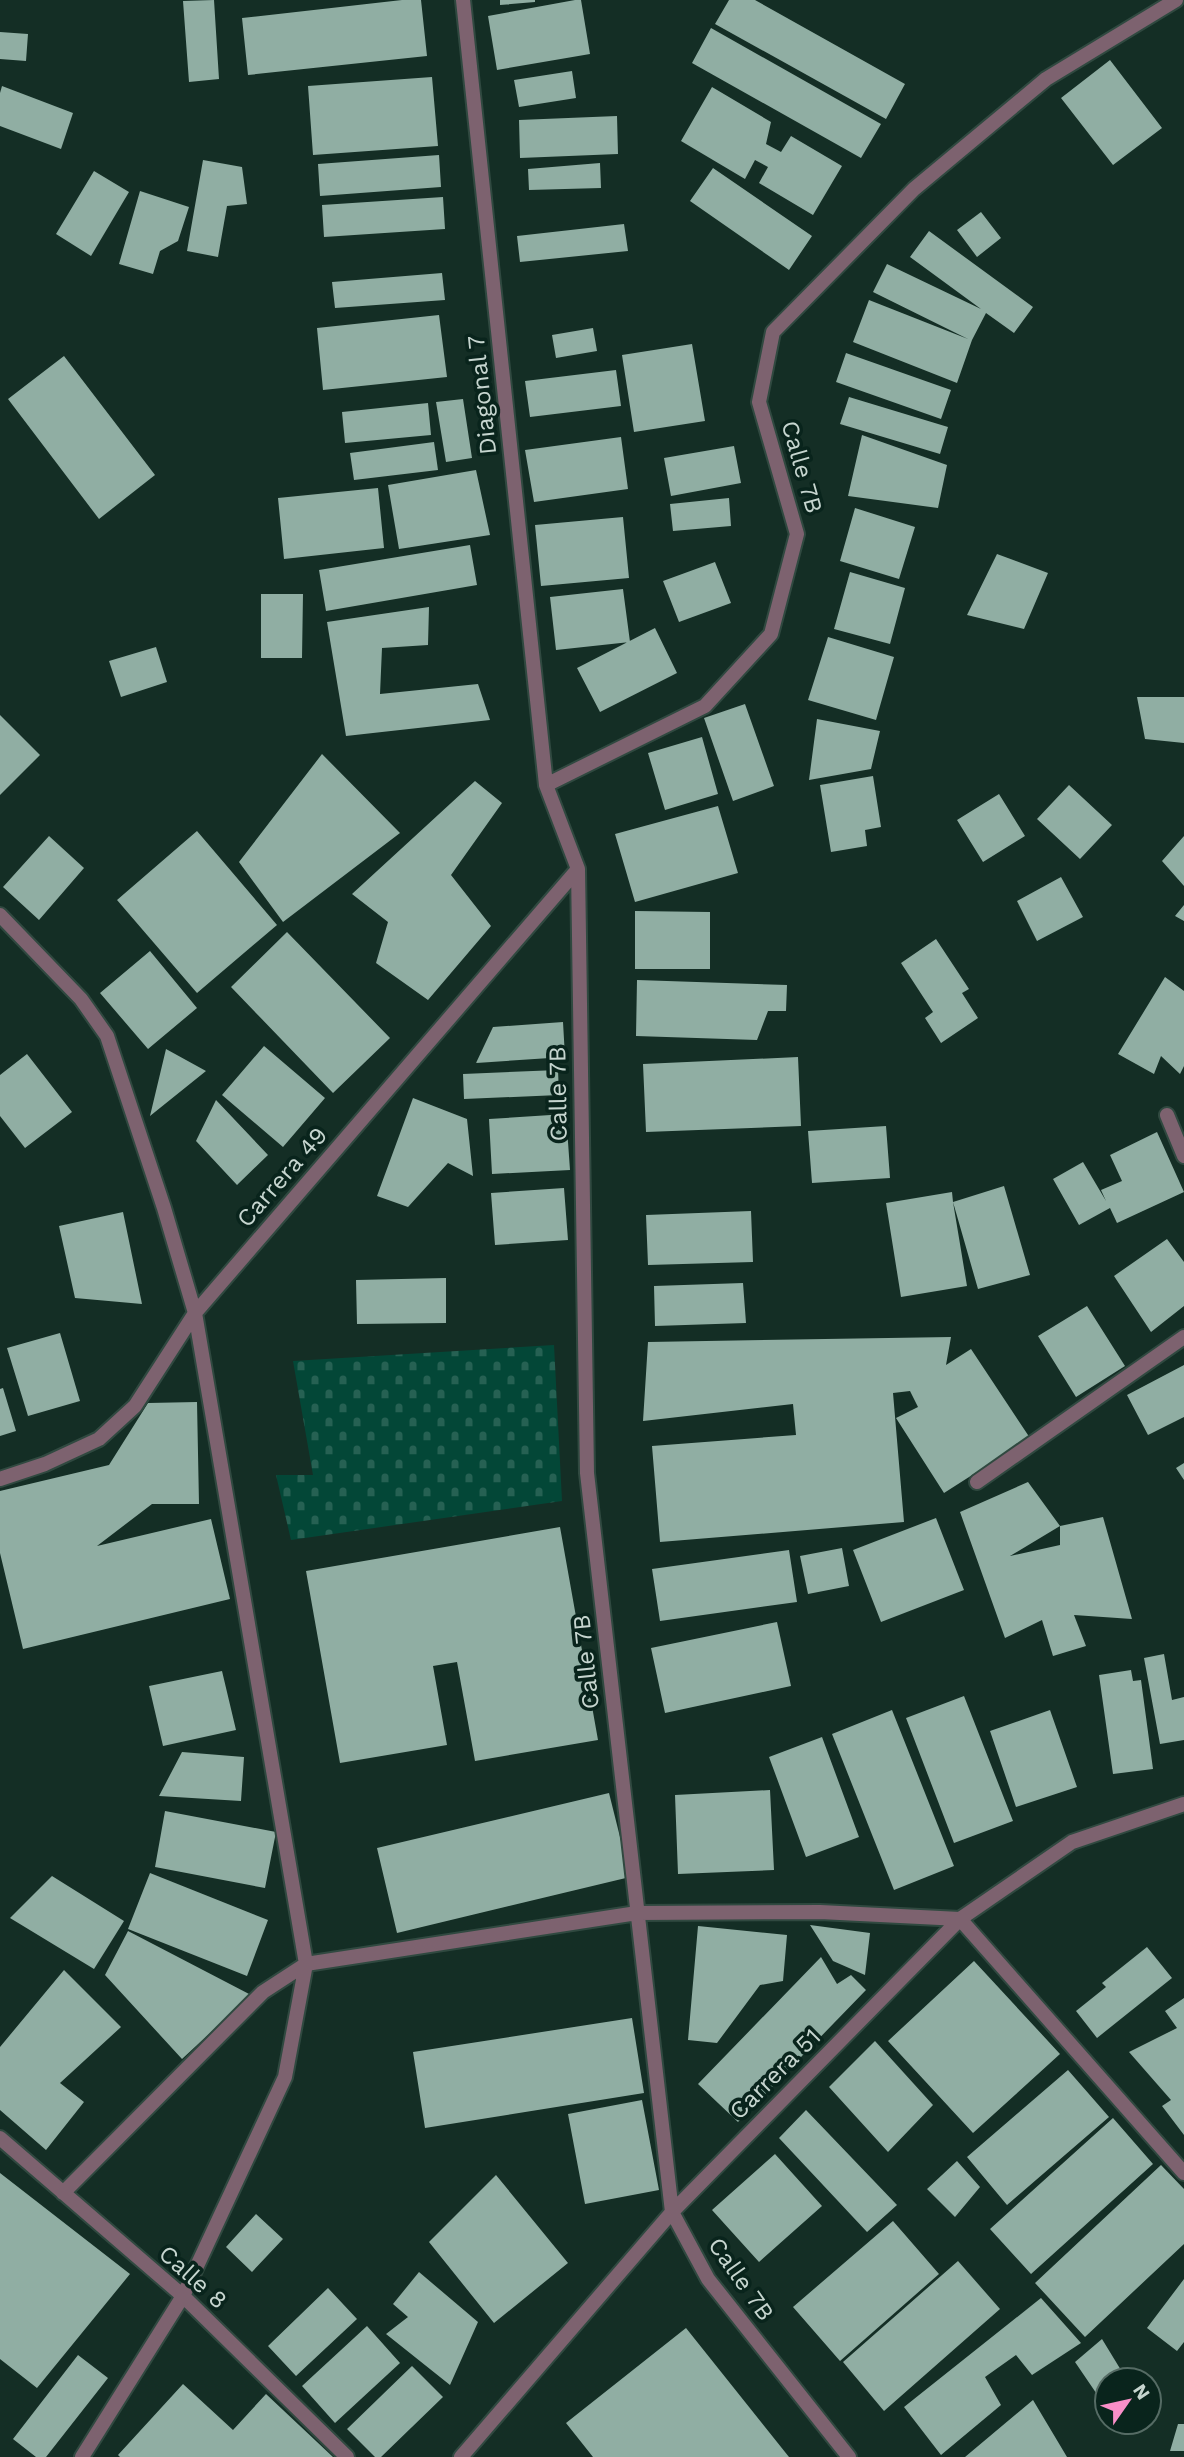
<svg xmlns="http://www.w3.org/2000/svg" width="1184" height="2457" viewBox="0 0 1184 2457" font-family="'Work Sans',sans-serif">
<style>
.cemetery{fill:url(#cemetery-stones)}
.building{fill:#90aea3}
.lines{fill:none;stroke-linecap:round;stroke-linejoin:round}
.minor-casing{stroke:#304940;stroke-width:18}
.minor{stroke:#7d626f;stroke-width:14}
.labels{text-anchor:middle;stroke-width:7;stroke-linejoin:round;paint-order:stroke}
.street-label{font-size:24px;fill:#c6d5cf;stroke:#09241c}
</style>
<defs>
<pattern id="cemetery-stones" width="16" height="16" patternUnits="userSpaceOnUse" patternTransform="scale(1.75)"><rect width="16" height="16" fill="#034737"/><path d="M2 7V4a2 2 0 0 1 4 0v3zM10 15v-3a2 2 0 0 1 4 0v3z" fill="#266153"/></pattern>
</defs>
<rect width="100%" height="100%" fill="#142e25"/>
<path class="cemetery" d="M 554,1345 L 562,1501 L 291,1540 L 276,1475 L 313,1475 L 293,1361 Z"/>
<path class="building" d="M 214,0 L 219,79 L 189,82 L 183,1 Z
M 402,0 L 421,0 L 427,56 L 248,75 L 242,18 Z
M 500,0 L 535,0 L 535,2 L 500,5 Z
M 575,0 L 581,0 L 590,54 L 497,70 L 488,16 Z
M 729,0 L 755,0 L 905,84 L 886,119 L 715,24 Z
M 711,28 L 881,124 L 861,158 L 692,63 Z
M 0,32 L 28,34 L 26,61 L 0,59 Z
M 1110,60 L 1162,128 L 1113,165 L 1061,98 Z
M 572,71 L 576,98 L 519,107 L 514,80 Z
M 432,77 L 438,146 L 313,155 L 308,86 Z
M 2,86 L 73,113 L 61,149 L 0,126 L 0,93 Z
M 712,87 L 771,122 L 766,144 L 781,152 L 791,136 L 842,166 L 813,215 L 759,183 L 768,167 L 755,160 L 745,179 L 681,141 Z
M 617,116 L 618,154 L 520,158 L 519,120 Z
M 439,155 L 441,187 L 320,196 L 318,164 Z
M 203,160 L 242,167 L 247,204 L 227,206 L 218,257 L 187,251 Z
M 600,163 L 601,188 L 529,190 L 528,169 Z
M 713,168 L 812,236 L 789,270 L 690,201 Z
M 94,171 L 129,192 L 91,256 L 56,234 Z
M 140,191 L 189,207 L 178,241 L 160,251 L 153,274 L 119,264 Z
M 443,197 L 445,229 L 324,237 L 322,205 Z
M 981,212 L 1001,238 L 977,257 L 957,230 Z
M 624,224 L 628,251 L 520,262 L 517,236 Z
M 929,231 L 1033,307 L 1014,333 L 986,313 L 972,340 L 957,383 L 853,342 L 869,300 L 968,339 L 873,292 L 887,264 L 981,309 L 910,257 Z
M 442,273 L 445,300 L 335,308 L 332,282 Z
M 439,315 L 447,377 L 323,390 L 317,328 Z
M 593,328 L 597,351 L 556,358 L 552,335 Z
M 692,344 L 705,421 L 634,432 L 622,355 Z
M 846,353 L 951,390 L 941,419 L 836,382 Z
M 64,356 L 155,475 L 99,519 L 8,399 Z
M 616,370 L 621,406 L 530,417 L 525,381 Z
M 849,397 L 948,427 L 940,454 L 840,424 Z
M 463,399 L 472,458 L 446,462 L 436,402 Z
M 428,403 L 431,435 L 345,443 L 342,412 Z
M 862,435 L 947,465 L 938,508 L 848,496 Z
M 621,437 L 628,489 L 534,502 L 525,450 Z
M 434,442 L 438,470 L 354,480 L 350,453 Z
M 734,446 L 741,483 L 671,496 L 664,458 Z
M 476,470 L 490,535 L 399,549 L 388,485 Z
M 378,488 L 384,548 L 284,559 L 278,498 Z
M 729,498 L 731,526 L 673,531 L 670,504 Z
M 855,508 L 915,527 L 899,579 L 840,561 Z
M 623,517 L 629,578 L 541,586 L 535,525 Z
M 470,545 L 477,585 L 326,611 L 319,570 Z
M 997,554 L 1048,573 L 1024,629 L 967,615 Z
M 715,562 L 731,603 L 679,622 L 663,581 Z
M 850,572 L 905,588 L 890,644 L 834,629 Z
M 623,589 L 630,642 L 556,650 L 550,597 Z
M 261,594 L 303,594 L 302,658 L 261,658 Z
M 429,607 L 428,645 L 382,648 L 380,694 L 478,684 L 490,720 L 346,736 L 327,622 Z
M 655,628 L 677,673 L 600,712 L 577,668 Z
M 828,637 L 894,657 L 876,720 L 808,700 Z
M 156,647 L 167,682 L 121,697 L 109,661 Z
M 1137,697 L 1184,697 L 1184,743 L 1145,739 Z
M 745,704 L 774,786 L 733,801 L 704,718 Z
M 0,715 L 40,755 L 0,795 Z
M 817,719 L 880,731 L 871,769 L 809,780 Z
M 702,737 L 718,794 L 665,810 L 648,753 Z
M 322,754 L 400,833 L 283,922 L 239,862 Z
M 873,776 L 881,827 L 865,830 L 867,846 L 831,852 L 820,785 Z
M 475,781 L 502,803 L 451,875 L 491,926 L 428,1000 L 376,963 L 388,922 L 352,894 Z
M 1069,785 L 1112,825 L 1080,859 L 1037,819 Z
M 999,794 L 1025,836 L 983,862 L 957,820 Z
M 718,806 L 738,873 L 635,902 L 615,834 Z
M 197,831 L 277,925 L 197,993 L 117,900 Z
M 49,836 L 84,868 L 39,920 L 3,887 Z
M 1184,836 L 1184,886 L 1162,861 Z
M 1061,877 L 1083,917 L 1037,941 L 1017,901 Z
M 1184,905 L 1184,921 L 1175,916 Z
M 635,911 L 710,912 L 710,969 L 635,969 Z
M 287,932 L 390,1038 L 333,1093 L 231,987 Z
M 936,939 L 969,989 L 962,993 L 978,1018 L 941,1043 L 925,1018 L 933,1012 L 901,963 Z
M 150,951 L 197,1008 L 148,1049 L 100,993 Z
M 1165,977 L 1184,991 L 1184,1066 L 1180,1074 L 1161,1056 L 1154,1074 L 1118,1054 Z
M 637,980 L 787,985 L 786,1011 L 768,1011 L 757,1040 L 636,1036 Z
M 563,1022 L 565,1057 L 476,1063 L 493,1027 Z
M 264,1046 L 325,1098 L 283,1147 L 222,1095 Z
M 166,1049 L 206,1071 L 150,1116 Z
M 27,1054 L 72,1112 L 25,1148 L 0,1116 L 0,1075 Z
M 798,1057 L 801,1126 L 646,1132 L 643,1064 Z
M 558,1070 L 559,1095 L 464,1099 L 463,1074 Z
M 413,1098 L 467,1119 L 473,1176 L 448,1163 L 408,1207 L 377,1196 Z
M 216,1100 L 268,1155 L 237,1185 L 196,1141 Z
M 566,1114 L 570,1170 L 492,1174 L 489,1119 Z
M 886,1126 L 890,1178 L 812,1183 L 808,1131 Z
M 1157,1132 L 1184,1192 L 1117,1223 L 1110,1208 L 1079,1225 L 1053,1179 L 1083,1162 L 1106,1201 L 1101,1190 L 1122,1181 L 1110,1155 Z
M 1004,1186 L 1030,1275 L 978,1289 L 953,1202 L 967,1286 L 901,1297 L 886,1203 L 952,1192 L 953,1202 Z
M 564,1188 L 568,1240 L 495,1245 L 491,1193 Z
M 751,1211 L 753,1262 L 648,1265 L 646,1215 Z
M 123,1212 L 142,1304 L 75,1298 L 59,1226 Z
M 1167,1239 L 1184,1262 L 1184,1306 L 1151,1332 L 1114,1276 Z
M 446,1278 L 446,1323 L 357,1324 L 356,1280 Z
M 743,1283 L 746,1323 L 655,1326 L 654,1286 Z
M 1087,1306 L 1125,1366 L 1076,1397 L 1038,1336 Z
M 60,1333 L 80,1401 L 28,1416 L 7,1348 Z
M 951,1337 L 946,1365 L 971,1349 L 1030,1438 L 944,1493 L 896,1418 L 918,1407 L 910,1391 L 893,1393 L 904,1522 L 660,1542 L 652,1446 L 796,1435 L 793,1404 L 643,1421 L 648,1342 Z
M 1184,1365 L 1184,1417 L 1148,1435 L 1127,1395 Z
M 3,1388 L 16,1431 L 0,1436 L 0,1389 Z
M 197,1402 L 199,1504 L 152,1504 L 97,1546 L 211,1519 L 230,1599 L 23,1649 L 0,1553 L 0,1491 L 109,1465 L 148,1403 Z
M 1184,1463 L 1184,1480 L 1176,1468 Z
M 1028,1482 L 1060,1526 L 1010,1556 L 1060,1545 L 1060,1526 L 1103,1517 L 1132,1619 L 1074,1615 L 1086,1646 L 1053,1656 L 1042,1620 L 1005,1638 L 960,1512 Z
M 936,1518 L 964,1590 L 881,1622 L 853,1550 Z
M 560,1527 L 598,1740 L 475,1761 L 457,1662 L 433,1666 L 447,1745 L 340,1763 L 306,1571 Z
M 842,1548 L 849,1586 L 808,1594 L 800,1556 Z
M 789,1550 L 797,1602 L 660,1621 L 652,1569 Z
M 777,1622 L 791,1686 L 665,1713 L 651,1648 Z
M 1164,1654 L 1172,1700 L 1184,1697 L 1184,1740 L 1160,1744 L 1144,1658 Z
M 1131,1670 L 1133,1681 L 1141,1680 L 1153,1769 L 1113,1774 L 1099,1675 Z
M 222,1671 L 236,1730 L 163,1746 L 149,1686 Z
M 964,1696 L 1013,1821 L 954,1843 L 906,1718 Z
M 892,1710 L 954,1866 L 894,1890 L 832,1734 Z
M 1050,1710 L 1077,1787 L 1016,1807 L 990,1731 Z
M 822,1737 L 859,1837 L 806,1857 L 769,1757 Z
M 182,1752 L 244,1757 L 241,1801 L 159,1796 Z
M 770,1790 L 774,1870 L 678,1874 L 675,1795 Z
M 609,1793 L 630,1877 L 397,1933 L 377,1848 Z
M 165,1811 L 276,1832 L 265,1888 L 155,1867 Z
M 150,1873 L 268,1920 L 247,1976 L 128,1929 Z
M 52,1876 L 124,1921 L 94,1969 L 10,1918 Z
M 810,1925 L 870,1933 L 865,1975 L 833,1961 Z
M 698,1926 L 787,1935 L 783,1981 L 760,1985 L 717,2043 L 688,2040 Z
M 128,1931 L 251,1995 L 182,2059 L 105,1975 Z
M 1147,1947 L 1172,1978 L 1097,2038 L 1076,2011 L 1106,1987 L 1102,1983 Z
M 821,1957 L 837,1984 L 851,1975 L 866,1990 L 738,2122 L 698,2084 Z
M 974,1961 L 1060,2054 L 973,2133 L 888,2041 Z
M 64,1970 L 121,2027 L 60,2083 L 84,2102 L 46,2150 L 0,2110 L 0,2047 Z
M 1184,1998 L 1184,2135 L 1162,2106 L 1171,2100 L 1129,2052 L 1177,2028 L 1165,2011 Z
M 632,2018 L 644,2093 L 425,2128 L 413,2052 Z
M 875,2041 L 933,2105 L 888,2152 L 829,2087 Z
M 1068,2070 L 1109,2117 L 1007,2205 L 967,2157 Z
M 642,2100 L 659,2190 L 585,2204 L 568,2114 Z
M 806,2110 L 897,2205 L 867,2232 L 779,2138 Z
M 1113,2118 L 1153,2164 L 1031,2274 L 990,2229 Z
M 775,2154 L 822,2206 L 759,2262 L 712,2210 Z
M 957,2161 L 980,2187 L 955,2217 L 927,2189 Z
M 1161,2165 L 1184,2189 L 1184,2244 L 1085,2337 L 1035,2283 Z
M 0,2173 L 130,2274 L 37,2388 L 0,2359 Z
M 496,2175 L 568,2263 L 494,2323 L 429,2242 Z
M 256,2214 L 283,2239 L 252,2272 L 226,2247 Z
M 893,2221 L 939,2274 L 840,2361 L 793,2307 Z
M 958,2261 L 1000,2309 L 884,2411 L 843,2362 Z
M 419,2272 L 478,2322 L 450,2385 L 386,2334 L 408,2317 L 393,2304 Z
M 1184,2279 L 1184,2342 L 1177,2351 L 1147,2328 Z
M 328,2288 L 357,2319 L 296,2376 L 268,2346 Z
M 1041,2298 L 1081,2343 L 1032,2375 L 1016,2355 L 985,2377 L 1001,2405 L 941,2455 L 904,2407 Z
M 367,2326 L 400,2363 L 335,2423 L 302,2386 Z
M 686,2328 L 789,2457 L 593,2457 L 566,2423 Z
M 1102,2339 L 1127,2380 L 1107,2380 L 1107,2409 L 1075,2362 Z
M 78,2355 L 108,2378 L 46,2457 L 36,2457 L 13,2439 Z
M 412,2366 L 443,2397 L 381,2457 L 375,2457 L 347,2429 Z
M 183,2384 L 233,2430 L 266,2394 L 333,2457 L 120,2457 L 118,2455 Z
M 1033,2400 L 1067,2457 L 965,2457 Z
M 1178,2424 L 1184,2424 L 1184,2451 L 1170,2451 Z"/>
<g class="lines">
<g class="minor-casing">
<path id="minor" d="M 463,0 L 546,785 L 578,869 L 587,1473 L 672,2212 L 708,2279 L 849,2457
M 546,785 L 705,706 L 771,634 L 797,534 L 759,402 L 773,332 L 914,189 L 1046,79 L 1176,0
M 0,915 L 81,999 L 107,1036 L 164,1208 L 195,1313 L 306,1964 L 285,2077 L 183,2296 L 82,2457
M 1167,1115 L 1184,1156
M 0,1479 L 45,1464 L 99,1439 L 135,1406 L 195,1313 L 578,869
M 977,1482 L 1184,1337
M 0,2138 L 183,2296 L 347,2457
M 63,2193 L 263,1992 L 306,1964 L 637,1913 L 820,1912 L 960,1919 L 1184,2173
M 461,2457 L 672,2212 L 960,1919 L 1072,1842 L 1184,1804"/>
</g>
<use href="#minor" class="minor"/>
</g>
<g class="labels">
<g class="street-label">
<text transform="translate(482 395) rotate(-96)" y="8">Diagonal 7</text>
<text transform="translate(802 467) rotate(74)" y="8">Calle 7B</text>
<text transform="translate(558 1094) rotate(-91)" y="8">Calle 7B</text>
<text transform="translate(282 1177) rotate(-49)" y="8">Carrera 49</text>
<text transform="translate(586 1662) rotate(-96)" y="8">Calle 7B</text>
<text transform="translate(775 2074) rotate(-45)" y="8">Carrera 51</text>
<text transform="translate(193 2277) rotate(42)" y="8">Calle 8</text>
<text transform="translate(741 2279) rotate(55)" y="8">Calle 7B</text>
</g>
</g>
<g transform="translate(1128 2401) rotate(56)"><circle r="33" fill="#09241c" stroke="#556b64" stroke-width="2"/>
<path d="M0-5L12 26L0 18L-12 26Z" fill="#f98fc8"/>
<text y="-10" font-size="19" font-weight="bold" text-anchor="middle" fill="#c6d5cf">N</text>
</g>
</svg>
